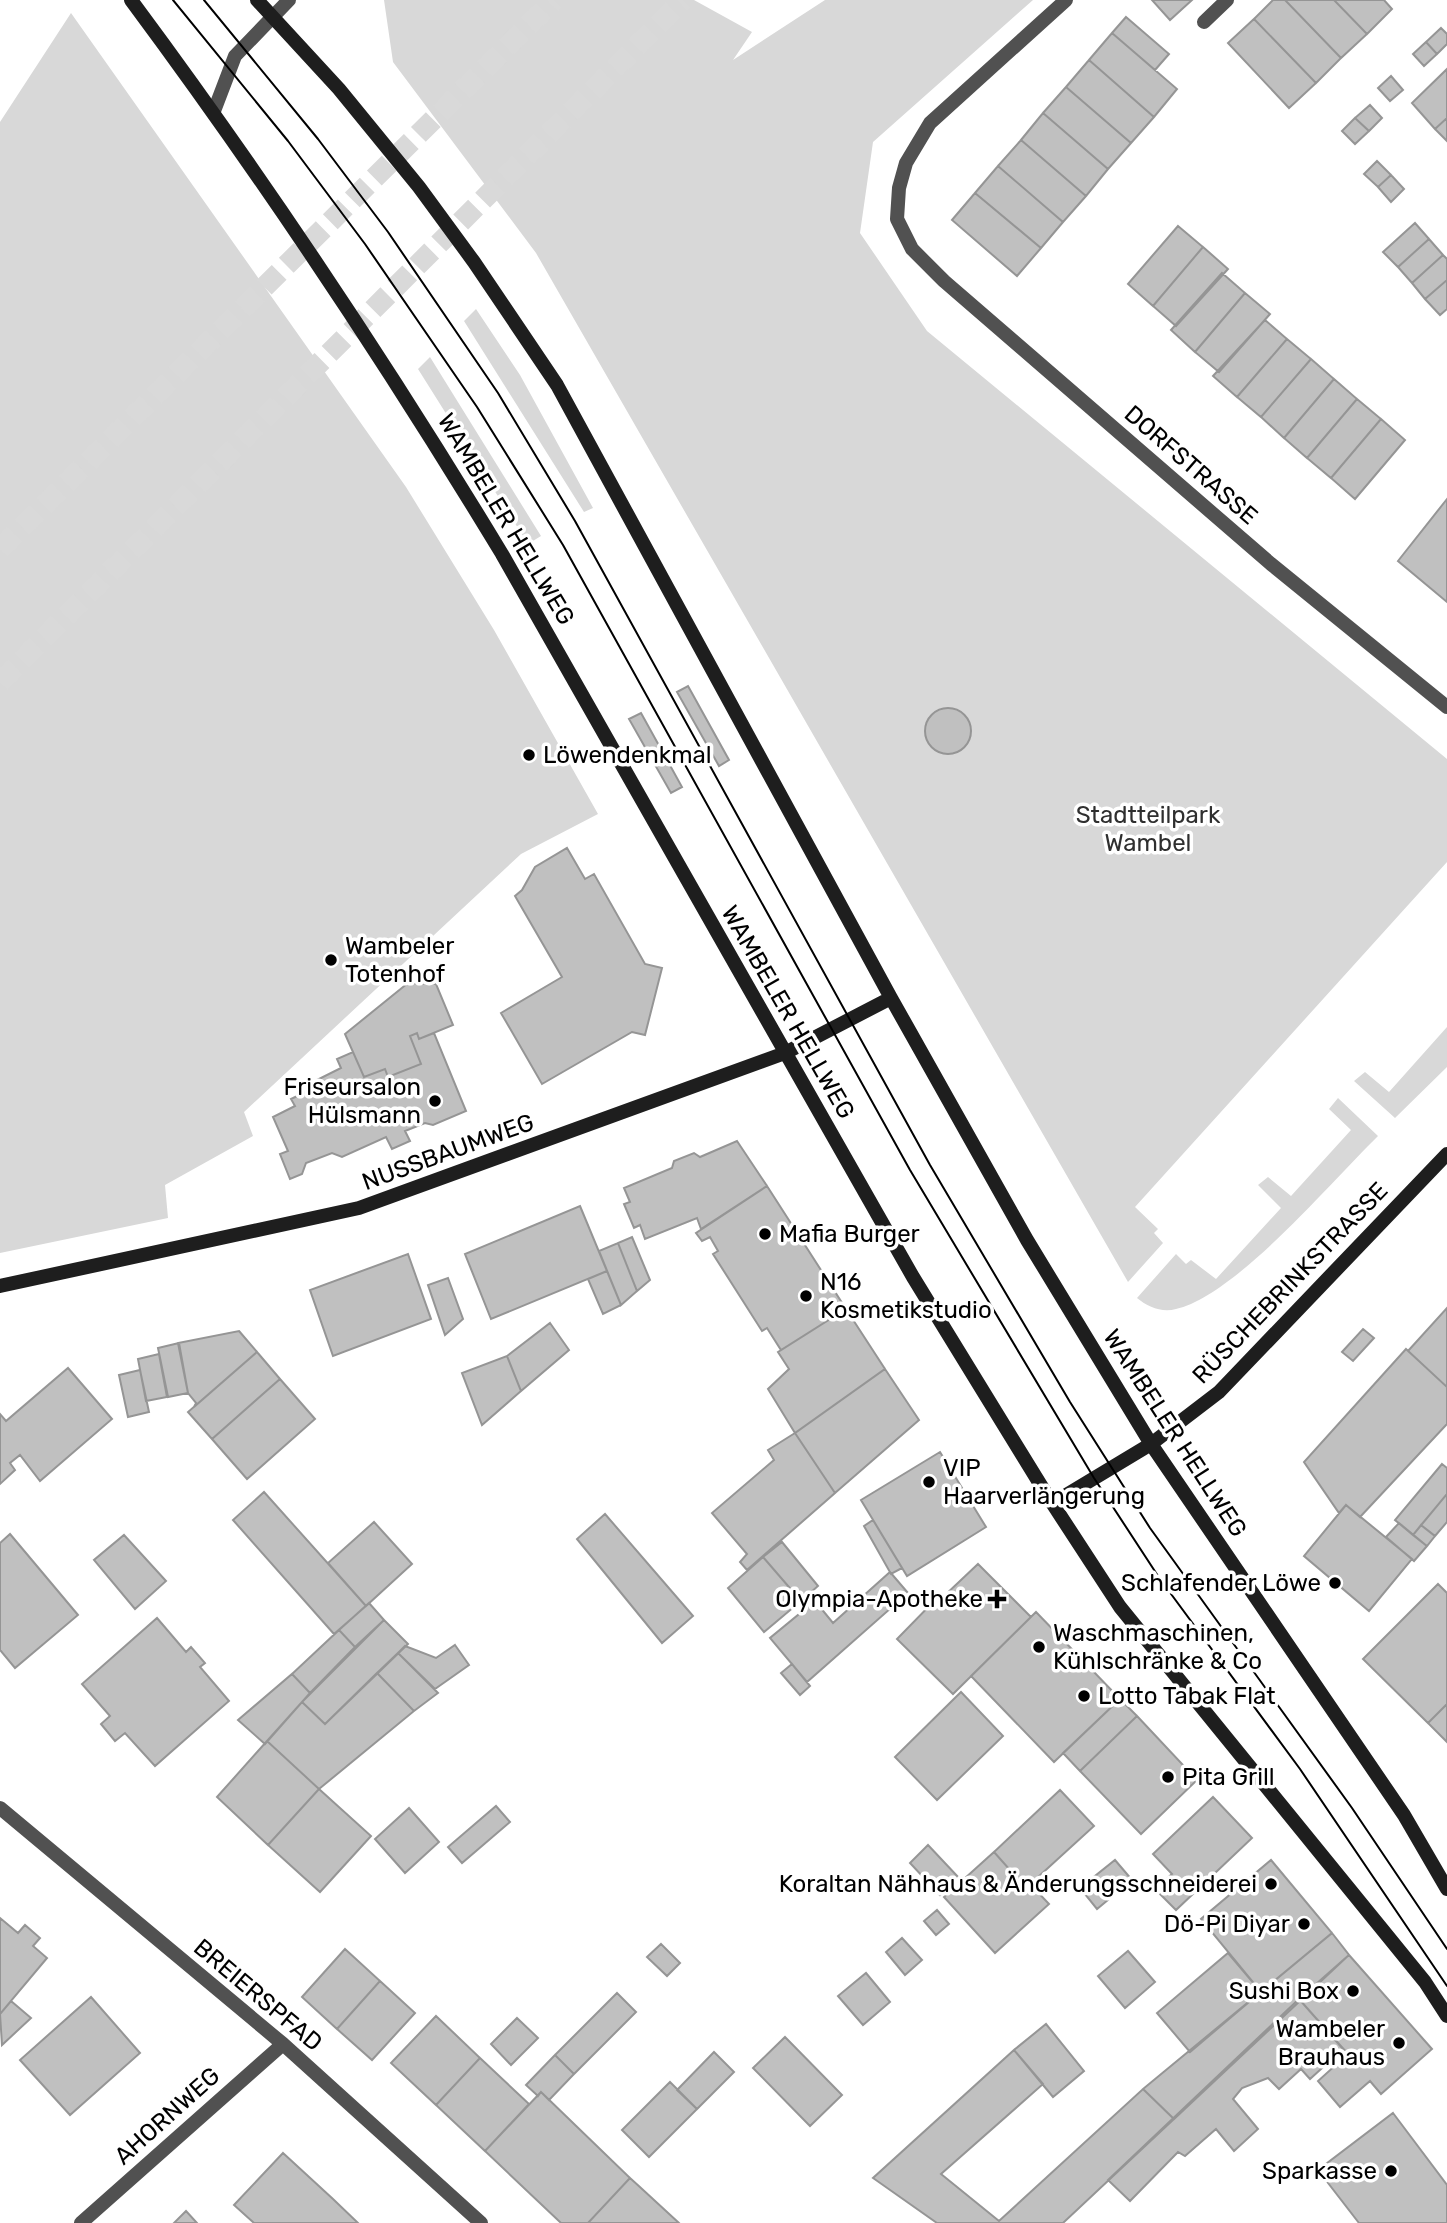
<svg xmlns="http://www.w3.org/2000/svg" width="1447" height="2223" viewBox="0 0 1447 2223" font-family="Rubik,sans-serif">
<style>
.green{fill:#d8d8d8}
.building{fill:#c0c0c0;stroke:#959595;stroke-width:2}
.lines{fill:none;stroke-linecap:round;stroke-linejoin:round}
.highway-tunnel{stroke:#d9d9d9;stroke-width:21;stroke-dasharray:21 10;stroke-linecap:butt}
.street{stroke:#515151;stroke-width:14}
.secondary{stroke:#1e1e1e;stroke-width:14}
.tram{stroke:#000;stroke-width:2}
.poi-dot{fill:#000;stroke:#fff;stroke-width:2.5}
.labels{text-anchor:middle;stroke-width:7;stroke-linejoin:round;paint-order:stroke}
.street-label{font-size:24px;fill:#000;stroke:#fff}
.poi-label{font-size:24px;fill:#000;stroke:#fff;text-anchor:start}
.park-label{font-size:24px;fill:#2f2f2f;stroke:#fff}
</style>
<rect width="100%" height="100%" fill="#fff"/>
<path class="green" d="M 384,0 L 694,0 L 752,32 L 733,60 L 825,0 L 1033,0 L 873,142 L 860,233 L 927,331 L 1447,759 L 1447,862 L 1135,1207 L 1158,1229 L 1154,1233 L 1163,1243 L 1128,1282 L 536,253 L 393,62 Z
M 71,13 L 406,487 L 494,630 L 598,814 L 521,854 L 244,1112 L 253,1136 L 165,1185 L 168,1218 L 0,1253 L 0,122 Z
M 476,309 L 520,375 L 593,508 L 584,512 L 464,321 Z
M 430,357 L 541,536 L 528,544 L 418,369 Z
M 1447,1027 L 1447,1067 L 1395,1118 L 1354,1081 L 1365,1072 L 1389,1092 Z
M 1338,1098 L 1378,1136 C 1332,1181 1235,1296 1176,1309 C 1162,1313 1148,1307 1137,1298 L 1176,1254 L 1186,1264 L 1191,1260 L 1216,1279 L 1281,1208 L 1258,1185 L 1268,1177 L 1291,1196 L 1351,1130 L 1329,1109 Z"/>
<path class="building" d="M 1152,0 L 1192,0 L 1170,20 Z
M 1273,0 L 1285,0 L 1341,58 L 1316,83 L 1254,19 Z
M 1285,0 L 1334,0 L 1367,34 L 1341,58 Z
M 1334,0 L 1384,0 L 1392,9 L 1367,34 Z
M 1126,17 L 1169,54 L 1155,70 L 1112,33 Z
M 1254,19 L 1316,83 L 1289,108 L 1228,43 Z
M 1441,28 L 1447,34 L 1447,44 L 1437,54 L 1426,42 Z
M 1112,33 L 1177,89 L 1154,117 L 1089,60 Z
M 1426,42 L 1437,54 L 1424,66 L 1413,54 Z
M 1089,60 L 1154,117 L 1131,143 L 1066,87 Z
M 1447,69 L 1447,118 L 1435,129 L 1412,103 Z
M 1391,76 L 1403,90 L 1390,101 L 1378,88 Z
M 1066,87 L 1131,143 L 1108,169 L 1043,113 Z
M 1370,105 L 1382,118 L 1369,131 L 1355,118 Z
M 1043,113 L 1108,169 L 1086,196 L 1021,140 Z
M 1355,118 L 1369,131 L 1355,144 L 1342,131 Z
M 1447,118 L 1447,141 L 1435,129 Z
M 1021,140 L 1086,196 L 1063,222 L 998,166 Z
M 1377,161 L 1391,175 L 1378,187 L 1364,174 Z
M 998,166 L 1063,222 L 1041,248 L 975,193 Z
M 1391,175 L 1404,189 L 1391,202 L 1378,187 Z
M 975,193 L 1041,248 L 1017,276 L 952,220 Z
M 1415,223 L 1429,239 L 1398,267 L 1383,252 Z
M 1178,226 L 1203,247 L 1153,306 L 1128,284 Z
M 1429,239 L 1443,255 L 1412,283 L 1398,267 Z
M 1203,247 L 1228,269 L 1176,326 L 1153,306 Z
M 1443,255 L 1447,259 L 1447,280 L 1425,299 L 1412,283 Z
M 1222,273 L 1245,293 L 1195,352 L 1171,330 Z
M 1447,280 L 1447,309 L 1440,315 L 1425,299 Z
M 1245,293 L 1270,314 L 1219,372 L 1195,352 Z
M 1265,320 L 1287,339 L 1237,397 L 1213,376 Z
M 1287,339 L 1311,359 L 1261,417 L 1237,397 Z
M 1311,359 L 1334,379 L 1284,438 L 1261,417 Z
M 1334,379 L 1357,399 L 1307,458 L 1284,438 Z
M 1357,399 L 1381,419 L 1331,478 L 1307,458 Z
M 1381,419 L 1405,440 L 1355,499 L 1331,478 Z
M 1447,499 L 1447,602 L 1398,561 Z
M 688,686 L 729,760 L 719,766 L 677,692 Z
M925 731a23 23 0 1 1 46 0a23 23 0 1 1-46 0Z
M 641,713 L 682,787 L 671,793 L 629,719 Z
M 567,848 L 585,879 L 594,874 L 645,964 L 662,968 L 645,1035 L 632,1032 L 542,1084 L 501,1013 L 562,977 L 515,896 L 522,890 L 535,867 Z
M 408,983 L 436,984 L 453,1025 L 419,1039 L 417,1033 L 410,1036 L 421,1064 L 388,1077 L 385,1069 L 364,1077 L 345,1034 Z
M 417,1033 L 419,1039 L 434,1033 L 466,1111 L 433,1125 L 425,1123 L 405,1131 L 410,1141 L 392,1149 L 386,1137 L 342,1157 L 332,1153 L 306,1163 L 302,1174 L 290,1179 L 280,1154 L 288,1151 L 273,1117 L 295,1106 L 291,1099 L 314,1088 L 311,1083 L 341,1068 L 337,1059 L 353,1052 L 364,1077 L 385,1069 L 388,1077 L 421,1064 L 410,1036 Z
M 737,1141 L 767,1186 L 701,1229 L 697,1218 L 645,1239 L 640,1225 L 634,1228 L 624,1204 L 630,1202 L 624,1188 L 672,1168 L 674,1161 L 694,1153 L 700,1157 Z
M 767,1186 L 846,1309 L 781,1350 L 767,1328 L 762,1331 L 713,1254 L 718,1251 L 710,1237 L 702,1241 L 696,1233 Z
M 580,1206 L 607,1271 L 491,1319 L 465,1254 Z
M 632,1237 L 650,1280 L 637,1291 L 618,1243 Z
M 618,1243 L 637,1291 L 621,1305 L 599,1251 Z
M 408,1254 L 431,1319 L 333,1356 L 310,1290 Z
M 607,1271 L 621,1305 L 603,1314 L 588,1279 Z
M 448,1278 L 463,1319 L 445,1335 L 428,1285 Z
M 1447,1308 L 1447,1387 L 1408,1351 Z
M 846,1309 L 885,1369 L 795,1433 L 768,1389 L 789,1369 L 778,1352 Z
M 550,1323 L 569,1350 L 521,1391 L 507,1356 Z
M 1363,1329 L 1374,1338 L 1353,1361 L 1342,1352 Z
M 239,1331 L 257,1352 L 194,1407 L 196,1403 L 188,1393 L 178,1343 Z
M 179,1343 L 188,1393 L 168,1397 L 158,1348 Z
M 1406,1349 L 1447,1387 L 1447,1424 L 1360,1517 L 1346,1505 L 1339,1513 L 1304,1462 Z
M 257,1352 L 280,1379 L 212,1439 L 188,1412 Z
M 159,1354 L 167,1397 L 146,1401 L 138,1359 Z
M 507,1356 L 521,1391 L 482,1425 L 462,1373 Z
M 68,1368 L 112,1419 L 40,1481 L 20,1455 L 10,1463 L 15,1470 L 0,1484 L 0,1414 L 6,1421 Z
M 885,1369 L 919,1420 L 835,1493 L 795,1433 Z
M 140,1370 L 149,1412 L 128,1417 L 119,1375 Z
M 280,1379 L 315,1419 L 247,1479 L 212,1439 Z
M 795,1433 L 835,1493 L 747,1570 L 740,1562 L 747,1554 L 712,1513 L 774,1460 L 768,1450 Z
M 940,1452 L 986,1527 L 907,1576 L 861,1500 Z
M 1442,1464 L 1447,1468 L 1447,1494 L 1413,1535 L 1395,1520 Z
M 264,1492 L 366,1606 L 334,1634 L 233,1520 Z
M 1447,1494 L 1447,1522 L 1435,1536 L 1421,1525 Z
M 1346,1505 L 1412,1559 L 1369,1611 L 1304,1556 Z
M 605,1514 L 693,1616 L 662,1643 L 577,1539 Z
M 873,1520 L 902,1568 L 891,1574 L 864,1526 Z
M 374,1522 L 412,1564 L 366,1606 L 328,1563 Z
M 1399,1523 L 1427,1546 L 1414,1561 L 1386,1537 Z
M 1421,1525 L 1435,1536 L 1427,1546 L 1413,1535 Z
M 10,1534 L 78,1615 L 15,1668 L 0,1650 L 0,1543 Z
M 124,1535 L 166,1581 L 135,1609 L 94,1560 Z
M 782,1542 L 818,1586 L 801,1601 L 763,1557 Z
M 763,1557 L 801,1601 L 764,1632 L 728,1588 Z
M 978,1564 L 1031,1617 L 953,1694 L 897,1639 L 939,1596 L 942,1598 Z
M 890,1572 L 908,1593 L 807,1682 L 770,1638 L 815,1601 L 833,1623 Z
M 1438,1584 L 1447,1593 L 1447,1704 L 1428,1723 L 1363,1659 Z
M 369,1603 L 384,1620 L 355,1647 L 339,1630 Z
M 1036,1612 L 1120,1699 L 1054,1762 L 971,1676 Z
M 157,1618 L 186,1652 L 191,1647 L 205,1663 L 200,1667 L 229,1701 L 155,1766 L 125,1733 L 115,1741 L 101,1724 L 110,1716 L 82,1684 Z
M 384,1620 L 408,1644 L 325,1724 L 302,1702 Z
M 339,1630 L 355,1647 L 310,1693 L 292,1674 Z
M 455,1645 L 469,1665 L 435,1689 L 398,1653 L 405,1646 L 436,1658 Z
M 398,1653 L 438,1693 L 414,1711 L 377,1673 Z
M 792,1664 L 810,1686 L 800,1695 L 781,1673 Z
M 377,1673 L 414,1711 L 319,1789 L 267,1741 L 302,1702 L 325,1724 Z
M 292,1674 L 310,1693 L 265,1744 L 238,1720 Z
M 961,1692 L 1003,1736 L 937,1800 L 895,1757 Z
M 1120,1699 L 1137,1716 L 1080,1771 L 1063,1753 Z
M 1447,1704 L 1447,1742 L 1428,1723 Z
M 1137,1716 L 1197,1780 L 1141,1834 L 1080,1771 Z
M 267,1741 L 319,1789 L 268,1845 L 217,1797 Z
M 319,1789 L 371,1836 L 320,1892 L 268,1845 Z
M 1060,1790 L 1094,1826 L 1026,1888 L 994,1852 Z
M 1213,1797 L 1252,1838 L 1176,1910 L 1155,1889 L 1172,1874 L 1153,1854 Z
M 496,1806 L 510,1822 L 462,1863 L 448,1847 Z
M 409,1808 L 439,1842 L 405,1873 L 375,1839 Z
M 928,1845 L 959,1878 L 940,1895 L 910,1863 Z
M 994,1852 L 1026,1888 L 1031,1885 L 1049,1904 L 995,1953 L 944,1897 Z
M 1115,1860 L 1132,1880 L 1097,1909 L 1080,1888 Z
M 1271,1860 L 1332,1933 L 1261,1992 L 1201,1919 Z
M 937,1910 L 949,1924 L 936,1935 L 924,1921 Z
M 0,1918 L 18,1933 L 25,1925 L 40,1938 L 33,1946 L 47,1958 L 0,2014 Z
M 1332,1933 L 1349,1955 L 1174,2119 L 1143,2089 Z
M 902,1938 L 922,1960 L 905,1975 L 886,1952 Z
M 661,1944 L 680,1963 L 667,1976 L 647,1957 Z
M 345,1949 L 380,1981 L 337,2029 L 302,1997 Z
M 1128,1951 L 1155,1982 L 1125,2008 L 1098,1976 Z
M 1228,1953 L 1261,1992 L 1190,2052 L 1157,2013 Z
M 1349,1955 L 1432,2049 L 1381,2094 L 1370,2081 L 1340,2107 L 1318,2081 L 1348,2054 L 1299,1999 Z
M 866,1973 L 890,2002 L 863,2025 L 838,1996 Z
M 380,1981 L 415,2013 L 372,2060 L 337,2029 Z
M 617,1993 L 636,2012 L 574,2074 L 555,2055 Z
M 91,1997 L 140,2053 L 70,2115 L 20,2060 Z
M 1299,1999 L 1343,2049 L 1310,2079 L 1301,2069 L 1279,2089 L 1268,2078 L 1242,2088 L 1233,2099 L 1258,2129 L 1234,2151 L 1216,2129 L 1185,2156 L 1178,2152 L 1130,2201 L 1108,2180 Z
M 11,2001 L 31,2018 L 2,2045 L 0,2014 Z
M 436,2016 L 480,2058 L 436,2105 L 391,2063 Z
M 517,2018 L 538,2038 L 511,2065 L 491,2044 Z
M 1046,2024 L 1084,2071 L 1053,2097 L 1014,2050 Z
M 785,2037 L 842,2095 L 810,2126 L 753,2068 Z
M 1014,2050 L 1043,2084 L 941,2174 L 999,2221 L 1143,2089 L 1174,2119 L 1063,2223 L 937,2223 L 873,2178 Z
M 714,2052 L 734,2072 L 697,2109 L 677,2090 Z
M 555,2055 L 574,2074 L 549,2100 L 541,2092 L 538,2096 L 526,2085 Z
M 480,2058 L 529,2104 L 485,2151 L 436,2105 Z
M 670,2082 L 697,2109 L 649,2157 L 622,2130 Z
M 541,2092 L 630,2178 L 588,2223 L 561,2223 L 485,2151 Z
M 1393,2113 L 1447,2185 L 1447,2223 L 1359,2223 L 1318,2170 Z
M 283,2153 L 333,2199 L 358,2223 L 254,2223 L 234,2205 Z
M 630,2178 L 641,2188 L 679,2223 L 588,2223 Z
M 186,2211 L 197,2223 L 174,2223 Z"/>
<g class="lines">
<path class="highway-tunnel" d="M 0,549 L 554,0
M 0,682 L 683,0"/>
<path class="street" d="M 1066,0 L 930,123 L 906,163 L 899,188 L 897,219 L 912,249 L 944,281 L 1271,564 L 1447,707
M 1204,22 L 1227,0
M 214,111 L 235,56 L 289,0
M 0,1808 L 283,2044 L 481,2223
M 81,2223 L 283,2044"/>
<path class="secondary" d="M 131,0 C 264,179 387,364 502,554 L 913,1277 L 1045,1492 L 1120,1607 L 1425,1982 L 1447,2016
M 257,0 L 339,89 L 419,187 L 474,262 L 557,385 L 891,998 L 1027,1240 L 1151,1444 L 1404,1815 L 1447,1889
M 0,1286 L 359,1208 L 785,1053 L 891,998
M 1053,1503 L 1151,1444 L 1219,1392 L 1447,1154"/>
<path class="tram" d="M 173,0 L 288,141 L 365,244 L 477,407 L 563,545 L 910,1170 L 1094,1478 L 1160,1579 L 1300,1769 L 1447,1986
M 204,0 L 318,139 L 388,232 L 498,393 L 575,521 L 930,1165 L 1070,1402 L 1150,1528 L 1352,1808 L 1447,1949"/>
</g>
<g class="poi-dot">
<circle cx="529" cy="755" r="7"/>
<circle cx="331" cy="960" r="7"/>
<circle cx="435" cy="1101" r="7"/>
<circle cx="765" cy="1234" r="7"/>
<circle cx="806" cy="1296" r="7"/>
<circle cx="929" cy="1482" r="7"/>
<circle cx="1335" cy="1583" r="7"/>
<path d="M993.5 1588.5h7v7h7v7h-7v7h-7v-7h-7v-7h7z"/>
<circle cx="1039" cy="1647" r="7"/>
<circle cx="1084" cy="1696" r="7"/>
<circle cx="1168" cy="1777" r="7"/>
<circle cx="1271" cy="1884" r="7"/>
<circle cx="1304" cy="1924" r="7"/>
<circle cx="1353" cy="1991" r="7"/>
<circle cx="1399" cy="2043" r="7"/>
<circle cx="1391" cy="2171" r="7"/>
</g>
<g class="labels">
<g class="street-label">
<text transform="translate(1191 465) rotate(41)" y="8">DORFSTRASSE</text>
<text transform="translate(506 519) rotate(59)" y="8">WAMBELER HELLWEG</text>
<text transform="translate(788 1012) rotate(60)" y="8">WAMBELER HELLWEG</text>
<text transform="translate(448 1152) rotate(-20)" y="8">NUSSBAUMWEG</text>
<text transform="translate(1290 1283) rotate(-46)" y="8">RÜSCHEBRINKSTRASSE</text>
<text transform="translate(1175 1433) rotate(57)" y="8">WAMBELER HELLWEG</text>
<text transform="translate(258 1995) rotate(40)" y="8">BREIERSPFAD</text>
<text transform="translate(167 2116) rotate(-42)" y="8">AHORNWEG</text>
</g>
<g class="poi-label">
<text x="543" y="763">Löwendenkmal</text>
<text x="345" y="954">Wambeler<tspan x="345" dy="28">Totenhof</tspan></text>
<text x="421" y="1095" text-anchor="end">Friseursalon<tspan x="421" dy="28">Hülsmann</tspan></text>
<text x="779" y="1242">Mafia Burger</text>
<text x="820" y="1290">N16<tspan x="820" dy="28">Kosmetikstudio</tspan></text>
<text x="943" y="1476">VIP<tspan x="943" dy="28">Haarverlängerung</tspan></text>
<text x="1321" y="1591" text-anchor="end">Schlafender Löwe</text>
<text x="983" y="1607" text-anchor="end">Olympia-Apotheke</text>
<text x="1053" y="1641">Waschmaschinen,<tspan x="1053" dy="28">Kühlschränke &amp; Co</tspan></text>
<text x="1098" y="1704">Lotto Tabak Flat</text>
<text x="1182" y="1785">Pita Grill</text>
<text x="1257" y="1892" text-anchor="end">Koraltan Nähhaus &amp; Änderungsschneiderei</text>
<text x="1290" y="1932" text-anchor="end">Dö-Pi Diyar</text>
<text x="1339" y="1999" text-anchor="end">Sushi Box</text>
<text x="1385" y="2037" text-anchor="end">Wambeler<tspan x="1385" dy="28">Brauhaus</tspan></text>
<text x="1377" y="2179" text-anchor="end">Sparkasse</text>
</g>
<g class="park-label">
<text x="1148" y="823">Stadtteilpark<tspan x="1148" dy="28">Wambel</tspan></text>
</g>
</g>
</svg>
